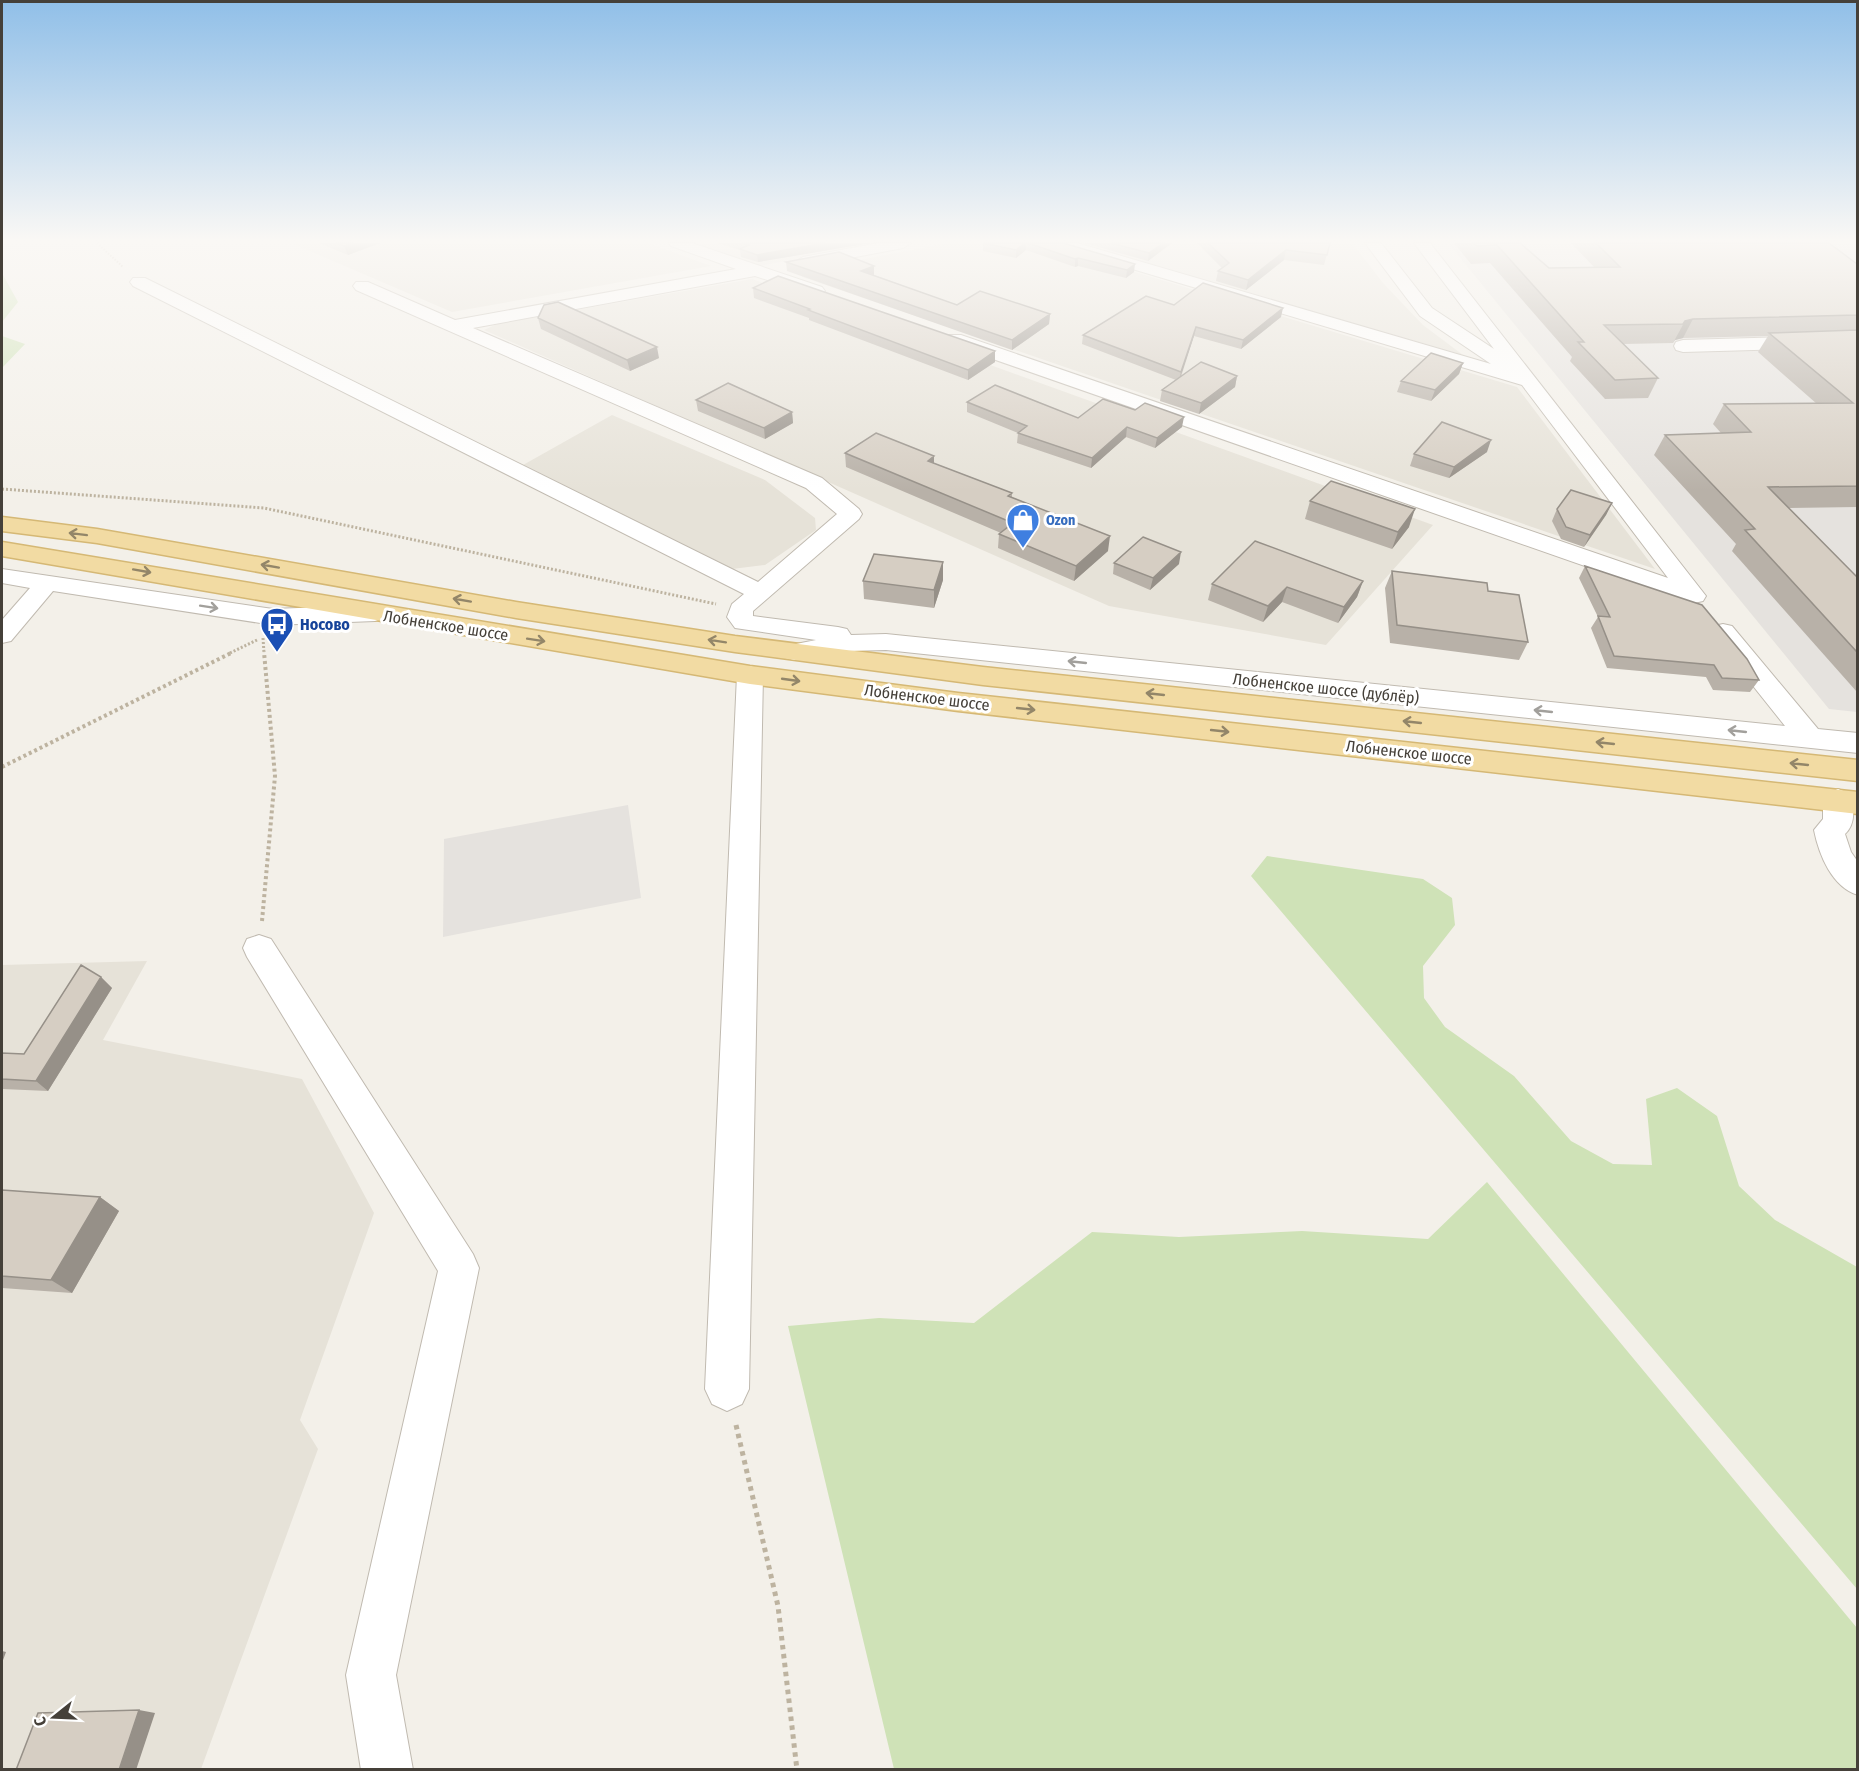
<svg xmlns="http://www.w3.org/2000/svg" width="1859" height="1771" viewBox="0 0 1859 1771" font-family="'Fira Sans Condensed',sans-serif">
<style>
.residential{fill:#e6e2d8}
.industrial{fill:#e5e2de}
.green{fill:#cfe2b7}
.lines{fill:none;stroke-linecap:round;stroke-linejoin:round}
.minor-casing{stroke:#c0bab0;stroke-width:2}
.major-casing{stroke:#d5b875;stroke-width:3}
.path-far3{stroke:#bdb3a0;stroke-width:2;stroke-dasharray:1.5 1.5;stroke-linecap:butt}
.path-far2{stroke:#bdb3a0;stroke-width:3;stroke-dasharray:2 2;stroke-linecap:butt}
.path-far1{stroke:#bdb3a0;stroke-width:4;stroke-dasharray:3 3;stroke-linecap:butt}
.path{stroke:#bdb3a0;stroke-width:5;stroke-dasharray:4.5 4.5;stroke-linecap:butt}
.minor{fill:#fff;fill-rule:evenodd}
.major{fill:#f2dba3;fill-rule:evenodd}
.wall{fill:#b8b1a8}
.shaded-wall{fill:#969088}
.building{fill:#d6cec3;stroke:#969088;stroke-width:1.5}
.oneway{stroke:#938669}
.oneway2{stroke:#a2a09c}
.labels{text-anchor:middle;stroke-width:6;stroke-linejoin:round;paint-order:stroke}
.far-shop-label{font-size:14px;font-weight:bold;fill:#366cbe;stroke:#fff;text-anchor:start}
.transit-label{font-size:16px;font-weight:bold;fill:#164399;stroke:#fff;text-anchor:start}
.street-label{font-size:16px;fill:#454039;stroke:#fff}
</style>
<rect width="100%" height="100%" fill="#f3f0e9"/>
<path class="residential" d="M 291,243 L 648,243 L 711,266 L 452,312 Z
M 693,243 L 877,243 L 760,266 Z
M 948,243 L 1038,243 L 1517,387 L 1655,569 L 802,277 L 802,271 Z
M 1079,243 L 1352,243 L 1383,283 L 1423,325 L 1463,355 Z
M 752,279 L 1433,525 L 1326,645 L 1109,606 L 484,330 L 497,324 Z
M 612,415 L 765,480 L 815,518 L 816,530 L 765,565 L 732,569 L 523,465 Z
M 147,961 L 103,1040 L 302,1079 L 374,1213 L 300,1420 L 318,1449 L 201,1769 L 2,1769 L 2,965 Z"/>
<path class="industrial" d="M 1448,243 L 1857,243 L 1857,712 L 1829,709 Z
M 628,805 L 641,898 L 443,937 L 444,839 Z"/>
<path class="green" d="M 2,273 L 18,302 L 2,322 Z
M 2,336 L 25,344 L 2,368 Z
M 1267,856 L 1423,879 L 1452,898 L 1455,925 L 1423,966 L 1424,998 L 1445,1027 L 1514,1076 L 1571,1141 L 1613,1164 L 1652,1165 L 1646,1099 L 1677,1088 L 1717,1116 L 1739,1186 L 1775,1220 L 1857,1267 L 1857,1589 L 1251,876 Z
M 1487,1182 L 1857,1628 L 1857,1769 L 894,1769 L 788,1326 L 879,1318 L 974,1323 L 1092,1232 L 1179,1237 L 1302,1231 L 1428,1239 Z"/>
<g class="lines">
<g class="minor-casing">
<path id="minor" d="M 669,243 L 692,243 L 822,287 L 825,291 L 822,295 L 816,296 L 755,276 L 473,328 L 822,478 L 859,509 L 862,514 L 859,519 L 753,611 L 753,616 L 838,627 L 847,629 L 851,635 L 886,634 L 1785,726 L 1710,632 L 1714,626 L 1723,624 L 1732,626 L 1818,729 L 1858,733 L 1858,753 L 886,650 L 847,651 L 795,660 L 786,658 L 782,652 L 786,646 L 816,640 L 735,628 L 727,617 L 732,604 L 744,594 L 133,286 L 130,282 L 133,278 L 145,278 L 758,582 L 837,514 L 806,488 L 356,290 L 353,286 L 356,282 L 368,282 L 455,320 L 736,269 L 671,246 Z
M 879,243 L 911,243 L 903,248 L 803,267 L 795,262 L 803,257 Z
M 1053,243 L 1077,243 L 1491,364 L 1420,316 L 1365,243 L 1381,243 L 1432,308 L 1494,349 L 1414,243 L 1430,243 L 1706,596 L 1703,601 L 1694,603 L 1685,601 L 947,343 L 945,339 L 947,335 L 961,335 L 1668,578 L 1522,385 L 1055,246 Z
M 1858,335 L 1858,347 L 1683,352 L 1676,350 L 1674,346 L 1676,342 L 1683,340 Z
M 2,569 L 273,609 L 375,605 L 384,608 L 388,613 L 384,618 L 375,621 L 273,625 L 53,591 L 11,641 L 2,643 L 2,620 L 30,588 L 2,583 Z
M 750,666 L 759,669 L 763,675 L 749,1389 L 742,1404 L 727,1411 L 712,1404 L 705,1389 L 737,675 L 741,669 Z
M 1838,789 L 1848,793 C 1855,805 1856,824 1845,834 L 1851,852 L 1858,862 L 1858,895 C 1832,887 1819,855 1814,830 L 1823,819 L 1823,800 L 1828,793 Z
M 259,935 L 271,939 L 473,1254 L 479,1268 L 396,1675 L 413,1770 L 361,1770 L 346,1675 L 438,1271 L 247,957 L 243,948 L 247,939 Z"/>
</g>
<g class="major-casing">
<path id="major" d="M 2,517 L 97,529 L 516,602 L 735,636 L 983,667 L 1858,760 L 1858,781 L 983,685 L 735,652 L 516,618 L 97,543 L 2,531 Z
M 2,542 L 750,666 L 958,693 L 1858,792 L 1858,814 L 958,711 L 750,684 L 2,556 Z"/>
</g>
<path class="path-far3" d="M 97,243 L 123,267"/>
<path class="path-far2" d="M 2,489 L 264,508 L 716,604
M 263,638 L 264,653
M 230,653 L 257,640"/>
<path class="path-far1" d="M 2,767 L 233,652
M 262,921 L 275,776 L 264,652"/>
<path class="path" d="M 736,1425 L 778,1606 L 797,1770"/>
<use href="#minor" class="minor"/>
<use href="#major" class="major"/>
</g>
<path class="wall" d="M 319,243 L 380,243 L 348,255 Z
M 717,243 L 870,243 L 758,262 L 741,257 L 740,250 Z
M 983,243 L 1063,243 L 1134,272 L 1126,278 L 1078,266 L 1075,267 L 1026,250 L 1016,258 L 983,251 Z
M 1084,243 L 1172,243 L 1148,261 Z
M 1197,243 L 1330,243 L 1324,265 L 1284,260 L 1246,290 L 1216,281 L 1218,271 L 1222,268 Z
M 1454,243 L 1520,243 L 1549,268 L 1594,267 L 1571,243 L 1829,243 L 1857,264 L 1857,507 L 1789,508 L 1857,577 L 1857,692 L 1732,551 L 1736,544 L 1654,455 L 1665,435 L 1721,433 L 1713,424 L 1724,404 L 1817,404 L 1758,352 L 1768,336 L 1683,338 L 1675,340 L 1673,343 L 1623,344 L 1658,378 L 1648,398 L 1605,399 L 1570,361 L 1572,357 L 1490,263 L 1471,264 Z
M 786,262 L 874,266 L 874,275 L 957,305 L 1050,314 L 1049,324 L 1012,350 L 787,271 Z
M 753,288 L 995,351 L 995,362 L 968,380 L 809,320 L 809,318 L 754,298 Z
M 1174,305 L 1281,317 L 1241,349 L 1194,336 L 1181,377 L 1237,376 L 1235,387 L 1199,414 L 1160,401 L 1162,390 L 1176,380 L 1082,344 L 1083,335 Z
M 538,318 L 659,358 L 630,371 L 541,329 Z
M 1463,363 L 1459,374 L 1431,401 L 1397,392 L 1401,381 Z
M 696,400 L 792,412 L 793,423 L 765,439 L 698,411 Z
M 967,402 L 1078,418 L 1182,427 L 1155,448 L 1126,437 L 1091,468 L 1017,443 L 1018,433 L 967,412 Z
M 1487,452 L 1449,478 L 1410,466 L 1414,454 Z
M 845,453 L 934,456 L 934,463 L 1012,493 L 1012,497 L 1108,551 L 1074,581 L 998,548 L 999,534 L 1001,533 L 846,467 Z
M 1310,501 L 1409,527 L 1392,549 L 1305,519 Z
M 1612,503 L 1606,515 L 1584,547 L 1561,539 L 1552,521 L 1557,509 Z
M 1114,563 L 1179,564 L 1150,590 L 1113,574 Z
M 1585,566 L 1759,680 L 1750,692 L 1713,690 L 1706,677 L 1607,668 L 1591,628 L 1598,617 L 1579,578 Z
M 1392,571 L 1528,642 L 1519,660 L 1390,643 L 1385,588 Z
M 943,580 L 934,608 L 864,599 L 863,581 Z
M 1363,581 L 1357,597 L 1338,623 L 1282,602 L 1263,622 L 1208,600 L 1212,584 Z
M 101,977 L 112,988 L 48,1091 L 2,1089 L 2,1053 L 24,1054 Z
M 2,1191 L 100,1197 L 119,1211 L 72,1293 L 2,1288 Z"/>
<path class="shaded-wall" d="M 354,243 L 380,243 L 348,255 L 344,246 Z
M 825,243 L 870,243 L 758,262 L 757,255 Z
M 1025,243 L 1026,243 L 1026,250 L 1016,258 L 1016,250 Z
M 1163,243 L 1172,243 L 1148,261 L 1149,253 Z
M 1286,250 L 1284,260 L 1246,290 L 1248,280 Z
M 1078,258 L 1078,266 L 1075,267 L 1075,259 Z
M 1135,264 L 1134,272 L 1126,278 L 1127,270 Z
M 874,266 L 874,275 L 861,271 Z
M 1283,308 L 1281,317 L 1241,349 L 1243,340 Z
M 1050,314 L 1049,324 L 1012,350 L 1012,340 Z
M 1693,319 L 1683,338 L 1675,340 L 1673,343 L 1685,321 Z
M 1196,327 L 1194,336 L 1179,381 L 1181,372 Z
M 657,347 L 659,358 L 630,371 L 627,360 Z
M 995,351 L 995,362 L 968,380 L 968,370 Z
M 1463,363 L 1459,374 L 1431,401 L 1435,390 Z
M 1237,376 L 1235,387 L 1199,414 L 1201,403 Z
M 792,412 L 793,423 L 765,439 L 764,428 Z
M 1184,417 L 1182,427 L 1155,448 L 1157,438 Z
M 1127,427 L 1126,437 L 1091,468 L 1092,458 Z
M 1491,440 L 1487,452 L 1449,478 L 1454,467 Z
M 934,456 L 934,471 L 928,461 Z
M 1612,503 L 1606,515 L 1584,547 L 1590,535 Z
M 1415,509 L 1409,527 L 1392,549 L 1398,532 Z
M 1110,536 L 1108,551 L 1074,581 L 1076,566 Z
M 1181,552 L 1179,564 L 1150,590 L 1153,578 Z
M 943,562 L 943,580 L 934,608 L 934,590 Z
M 1363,581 L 1357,597 L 1338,623 L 1344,607 Z
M 1287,587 L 1282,602 L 1263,622 L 1268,606 Z
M 101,977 L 112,988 L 48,1091 L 36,1081 Z
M 100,1197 L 119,1211 L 72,1293 L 51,1280 Z
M 2,1651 L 6,1652 L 2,1663 Z
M 139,1710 L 155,1713 L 136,1770 L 119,1770 Z"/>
<path class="building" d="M 336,243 L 354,243 L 344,246 Z
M 741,243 L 825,243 L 757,255 L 740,249 L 749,245 Z
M 983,243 L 1025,243 L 1016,250 Z
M 1028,243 L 1063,243 L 1135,264 L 1127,270 L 1078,258 L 1075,259 Z
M 1111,243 L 1163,243 L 1149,253 Z
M 1208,243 L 1330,243 L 1327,255 L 1286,250 L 1248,280 L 1218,271 L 1229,263 Z
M 1474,243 L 1520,243 L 1549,268 L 1620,267 L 1596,243 L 1829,243 L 1857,264 L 1857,315 L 1693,319 L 1685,321 L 1683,324 L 1604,325 L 1658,378 L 1615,380 L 1578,342 L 1584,342 L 1497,245 L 1477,246 Z
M 839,252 L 874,266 L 861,271 L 957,305 L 980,291 L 1050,314 L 1012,340 L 786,262 Z
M 778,276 L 995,351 L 968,370 L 808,310 L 810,309 L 753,288 Z
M 1203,283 L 1283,308 L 1243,340 L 1196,327 L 1181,372 L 1083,335 L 1146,296 L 1174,305 Z
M 558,302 L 657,347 L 627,360 L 538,318 L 544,305 Z
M 1857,330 L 1857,486 L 1768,487 L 1857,577 L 1857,652 L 1745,530 L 1755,529 L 1665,435 L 1751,432 L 1724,404 L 1853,403 L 1769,333 Z
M 1431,353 L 1463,363 L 1435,390 L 1401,381 Z
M 1201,362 L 1237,376 L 1201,403 L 1162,390 Z
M 728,383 L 792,412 L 764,428 L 696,400 Z
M 995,385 L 1078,418 L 1103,399 L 1135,410 L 1145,403 L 1184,417 L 1157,438 L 1127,427 L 1092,458 L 1018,433 L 1027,426 L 967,402 Z
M 1442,422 L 1491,440 L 1454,467 L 1414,454 Z
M 876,433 L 934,456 L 928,461 L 1012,493 L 1008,496 L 1110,536 L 1076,566 L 999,534 L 1013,523 L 845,453 Z
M 1331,481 L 1415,509 L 1398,532 L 1310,501 Z
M 1571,490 L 1612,503 L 1590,535 L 1566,527 L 1557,509 Z
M 1143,537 L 1181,552 L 1153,578 L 1114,563 Z
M 1255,541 L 1363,581 L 1344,607 L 1287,587 L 1268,606 L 1212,584 Z
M 874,554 L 943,562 L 934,590 L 863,581 Z
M 1585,566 L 1702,605 L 1747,659 L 1759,680 L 1722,678 L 1714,665 L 1614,656 L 1598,616 L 1610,617 Z
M 1392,571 L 1487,583 L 1488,591 L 1519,595 L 1528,642 L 1397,625 Z
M 81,965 L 101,977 L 36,1081 L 2,1079 L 2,1053 L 24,1054 Z
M 2,1190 L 100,1197 L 51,1280 L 2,1276 Z
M 139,1710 L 119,1770 L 16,1770 L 38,1713 Z"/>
<defs><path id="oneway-shaft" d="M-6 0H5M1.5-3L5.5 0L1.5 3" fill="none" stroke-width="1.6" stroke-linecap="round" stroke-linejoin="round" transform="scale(1.5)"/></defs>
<g class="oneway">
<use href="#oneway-shaft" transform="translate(78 534) rotate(-173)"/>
<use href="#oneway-shaft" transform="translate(270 566) rotate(-170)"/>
<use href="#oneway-shaft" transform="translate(142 571) rotate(10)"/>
<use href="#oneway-shaft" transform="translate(462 600) rotate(-170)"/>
<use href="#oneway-shaft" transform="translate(536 640) rotate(9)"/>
<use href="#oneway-shaft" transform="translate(717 641) rotate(-171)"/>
<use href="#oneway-shaft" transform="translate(791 680) rotate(8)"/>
<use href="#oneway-shaft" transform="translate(1155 694) rotate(-174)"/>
<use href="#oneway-shaft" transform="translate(1026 709) rotate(6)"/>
<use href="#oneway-shaft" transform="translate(1412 722) rotate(-174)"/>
<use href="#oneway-shaft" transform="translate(1220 731) rotate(6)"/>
<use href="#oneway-shaft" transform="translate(1605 743) rotate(-174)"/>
<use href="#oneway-shaft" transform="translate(1799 764) rotate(-174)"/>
</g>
<g class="oneway2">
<use href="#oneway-shaft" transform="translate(209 607) rotate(9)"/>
<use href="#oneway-shaft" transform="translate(1077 662) rotate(-174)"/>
<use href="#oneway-shaft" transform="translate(1543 711) rotate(-174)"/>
<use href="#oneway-shaft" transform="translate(1737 731) rotate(-174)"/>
</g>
<linearGradient id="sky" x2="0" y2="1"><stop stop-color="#90bfe8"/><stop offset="0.49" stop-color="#faf8f5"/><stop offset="1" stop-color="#faf8f5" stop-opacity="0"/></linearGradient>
<rect width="1859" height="491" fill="url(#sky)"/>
<defs>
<g id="shop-pin" transform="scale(1.725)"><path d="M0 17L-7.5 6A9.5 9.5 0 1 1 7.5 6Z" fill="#3f7fe0" stroke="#fff"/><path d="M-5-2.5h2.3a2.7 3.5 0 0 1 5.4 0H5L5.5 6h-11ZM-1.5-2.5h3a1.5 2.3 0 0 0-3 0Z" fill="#fff"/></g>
<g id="bus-pin" transform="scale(1.725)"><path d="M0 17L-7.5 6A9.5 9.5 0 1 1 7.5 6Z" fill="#1a4fb4" stroke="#fff"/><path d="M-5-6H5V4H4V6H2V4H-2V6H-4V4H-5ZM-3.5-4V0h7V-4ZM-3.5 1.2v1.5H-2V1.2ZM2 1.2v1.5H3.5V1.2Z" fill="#fff"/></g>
</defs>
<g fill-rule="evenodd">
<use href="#shop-pin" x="1023" y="520"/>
<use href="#bus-pin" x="277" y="624"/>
</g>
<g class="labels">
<g class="far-shop-label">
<text x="1046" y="525">Ozon</text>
</g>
<g class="transit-label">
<text x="300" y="630">Носово</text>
</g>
<g class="street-label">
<text transform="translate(446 625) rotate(9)" y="6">Лобненское шоссе</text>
<text transform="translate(1326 688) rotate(6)" y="6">Лобненское шоссе (дублёр)</text>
<text transform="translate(927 697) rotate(7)" y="6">Лобненское шоссе</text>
<text transform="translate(1409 752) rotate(6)" y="6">Лобненское шоссе</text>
</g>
</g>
<rect width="1859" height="1771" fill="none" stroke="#454039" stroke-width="6"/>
<g transform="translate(54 1717) rotate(252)" stroke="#ffffff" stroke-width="4.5" paint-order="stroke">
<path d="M0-4.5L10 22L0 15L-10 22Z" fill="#454039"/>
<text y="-9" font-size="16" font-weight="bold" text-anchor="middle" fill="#454039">С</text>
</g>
</svg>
